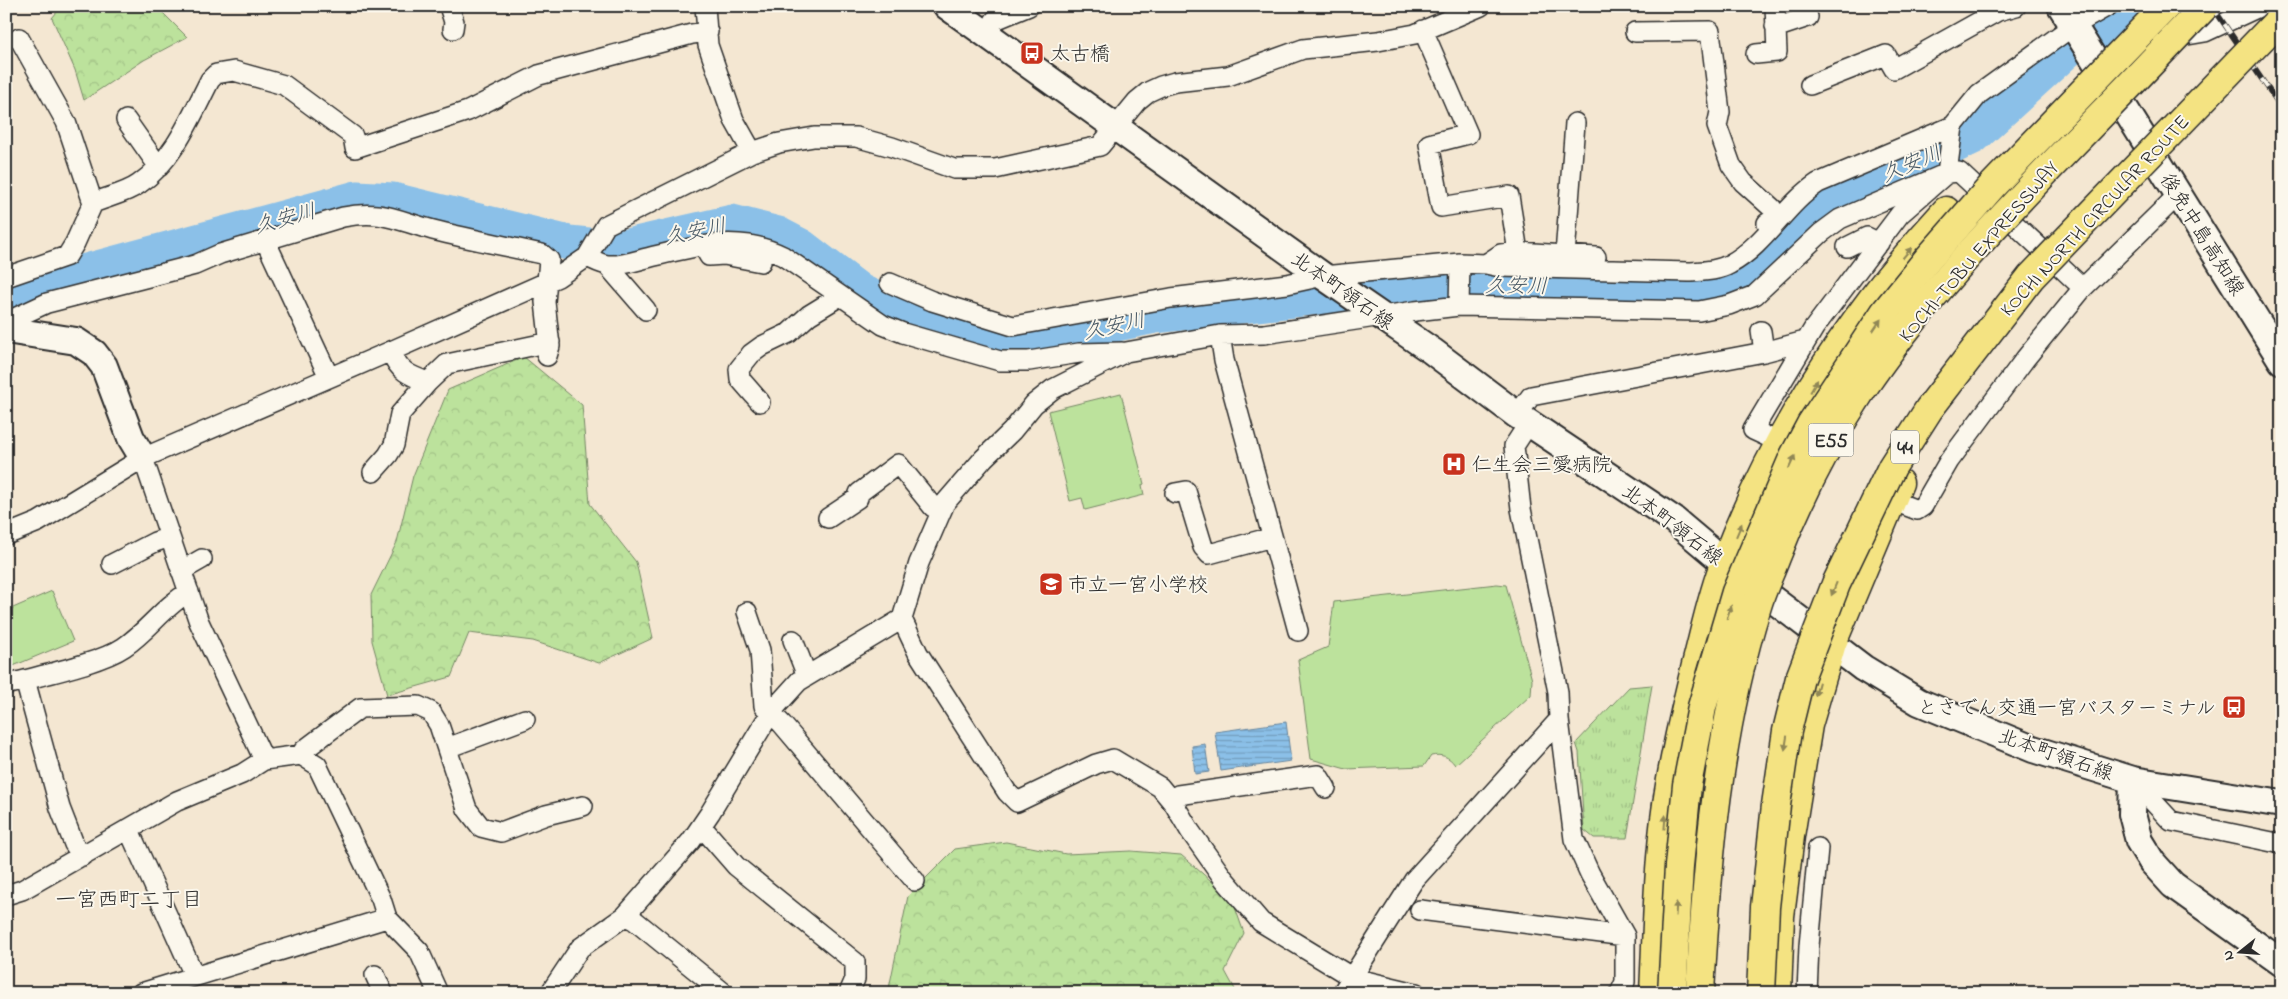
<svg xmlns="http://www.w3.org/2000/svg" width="2288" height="999" viewBox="0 0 2288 999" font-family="'Indie Flower','Klee One',sans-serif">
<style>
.forest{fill:url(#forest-crowns);stroke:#748664}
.park{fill:url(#park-tufts);stroke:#748664}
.pitch{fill:#bce29c;stroke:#748664}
.water{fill:url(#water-rules);stroke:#65849c}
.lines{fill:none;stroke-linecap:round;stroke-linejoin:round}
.river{stroke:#8bc0e8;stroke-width:35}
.street-casing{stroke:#2b2b2b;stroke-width:22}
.secondary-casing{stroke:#2b2b2b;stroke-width:30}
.primary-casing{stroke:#2b2b2b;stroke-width:31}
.street{stroke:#fbf7ec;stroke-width:19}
.secondary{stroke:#fbf7ec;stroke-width:26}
.primary{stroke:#f4e382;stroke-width:28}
.rail-casing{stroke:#2b2b2b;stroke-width:5.5}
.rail{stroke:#fbf7ec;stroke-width:4;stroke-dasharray:11;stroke-linecap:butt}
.primary-bridge-casing{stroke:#2b2b2b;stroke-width:31;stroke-linecap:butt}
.highway-bridge-casing{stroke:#2b2b2b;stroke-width:31;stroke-linecap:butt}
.primary-bridge{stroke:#f4e382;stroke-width:28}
.highway-bridge{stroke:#f4e382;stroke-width:28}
.oneway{fill:#908756}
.labels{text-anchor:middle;stroke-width:4;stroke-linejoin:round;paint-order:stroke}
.shield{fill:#fbf7ec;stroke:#696865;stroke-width:1}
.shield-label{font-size:19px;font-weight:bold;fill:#2b2b2b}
.poi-label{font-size:20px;fill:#2b2b2b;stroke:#fbf7ec;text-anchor:start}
.street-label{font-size:20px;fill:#2b2b2b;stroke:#fbf7ec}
.water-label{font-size:21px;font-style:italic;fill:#485864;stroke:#fbf7ec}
.neighbourhood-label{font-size:21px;fill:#2b2b2b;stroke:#fbf7ec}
</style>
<defs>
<pattern id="forest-crowns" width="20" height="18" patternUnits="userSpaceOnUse" patternTransform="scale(1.25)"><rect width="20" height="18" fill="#bce29c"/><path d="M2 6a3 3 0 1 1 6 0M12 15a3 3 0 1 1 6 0" fill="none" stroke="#a2c287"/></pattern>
<pattern id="park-tufts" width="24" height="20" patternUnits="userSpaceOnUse" patternTransform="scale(1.25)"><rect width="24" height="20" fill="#bce29c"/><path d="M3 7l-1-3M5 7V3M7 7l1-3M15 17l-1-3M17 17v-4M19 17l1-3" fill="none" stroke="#a2c287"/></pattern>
<pattern id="water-rules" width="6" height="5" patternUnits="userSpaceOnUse" patternTransform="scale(1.25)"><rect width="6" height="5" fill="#8bc0e8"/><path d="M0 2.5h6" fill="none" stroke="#729cbc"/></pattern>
</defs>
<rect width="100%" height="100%" fill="#f4e7d2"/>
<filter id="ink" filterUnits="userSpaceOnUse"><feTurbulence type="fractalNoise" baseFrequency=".02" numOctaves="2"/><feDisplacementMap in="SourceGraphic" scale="10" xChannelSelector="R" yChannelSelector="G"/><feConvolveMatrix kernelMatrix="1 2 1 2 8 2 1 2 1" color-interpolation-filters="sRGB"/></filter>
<g filter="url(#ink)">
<path class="forest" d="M 62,6 L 156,6 L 187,37 L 144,60 L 84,100 L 75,70 L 52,18 Z
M 524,357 L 582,405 L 590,504 L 636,562 L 653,638 L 599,663 L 533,641 L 469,633 L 451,677 L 387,695 L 372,641 L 371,595 L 397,542 L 413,476 L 448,390 Z
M 1006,842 L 1066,854 L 1131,851 L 1181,855 L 1232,899 L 1244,933 L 1225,971 L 1237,993 L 888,993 L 908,896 L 955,849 Z"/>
<path class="park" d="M 1652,685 L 1627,838 L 1594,838 L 1584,830 L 1579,752 L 1576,743 L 1629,687 Z"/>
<path class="pitch" d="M 1121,393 L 1144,484 L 1142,485 L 1144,495 L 1085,510 L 1082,498 L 1070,501 L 1048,411 Z
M 1497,584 L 1506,585 L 1532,680 L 1531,695 L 1455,765 C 1449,756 1441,754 1431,756 L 1424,766 L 1346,769 L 1311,759 L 1298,660 L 1328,647 L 1334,602 Z
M 52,591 L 73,641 L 6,669 L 6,611 Z"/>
<path class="water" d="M 1286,722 L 1291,761 L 1221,771 L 1215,732 Z
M 1205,744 L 1209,772 L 1195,774 L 1192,746 Z"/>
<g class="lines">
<path class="river" d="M 6,296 L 14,292 L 38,284 L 357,198 L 393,200 L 569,243 L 618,248 L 732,222 L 778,234 L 801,246 L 860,291 L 894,307 L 966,333 L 1007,343 L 1038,340 L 1155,316 L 1405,287 L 1476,284 L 1696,289 L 1740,277 L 1764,260 L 1798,219 L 1825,199 L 1927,159 L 1973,137 L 2071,47 L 2184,6"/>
<g class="street-casing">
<path id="street" d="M 449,6 L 454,22 L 453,29
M 705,6 L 708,45 L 734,120 L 752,152
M 1994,6 L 1998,11 L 2016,6
M 1775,26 L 1784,25 L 1808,17
M 1423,30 L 1468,134 L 1429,144 L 1441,207 L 1509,196 L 1518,252 L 1501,254 L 1486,264
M 1635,32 L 1710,31 L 1720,112 L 1717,126 L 1731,165 L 1743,182 L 1772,208 L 1778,219 L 1767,223
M 986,35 L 995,20 L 1029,6
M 19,38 L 66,122 L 93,203
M 1756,54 L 1777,52 L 1775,6
M 1810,85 L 1886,55 L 1894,69 L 1998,11
M 126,120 L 159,167
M 2066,132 L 2091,105 L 2120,67 L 2146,47 L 2164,39 L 2205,32 L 2261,6
M 265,240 L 329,377
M 1847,247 L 1867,237 L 1879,243
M 705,249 L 709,256 L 724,255 L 761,262
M 1518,252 L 1596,257
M 1565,255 L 1575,123
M 587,257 C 594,260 602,265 609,265 C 621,266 635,261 647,258 C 693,247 738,233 783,256 L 883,325 L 903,333 L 1000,361 L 1029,361 L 1079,353 L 1122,352
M 608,266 L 646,310
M 6,277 L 67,256 L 75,243 L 93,203 C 107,197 127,193 139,184 C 174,160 191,117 210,80 L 216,74 L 234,71 L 284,85 L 353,136 L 355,148 L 468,111 L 539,75 L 692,34 L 708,32
M 890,283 L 932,301 L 1013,326 L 1171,298 L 1287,284 L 1323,276 L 1460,263 L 1486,264 L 1500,267 L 1689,272 C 1703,271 1718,271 1730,264 C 1765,245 1785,205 1818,183 L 1953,126 L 1979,94 L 2073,26 L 2108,6
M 1459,306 L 1460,263
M 6,322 L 47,303 L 195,265 L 220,254 L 343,217 C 382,209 398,221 433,230 C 469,239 506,246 542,254 L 549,260 L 545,302 L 550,346 L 547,356
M 1220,335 L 1224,360 L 1298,631
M 1764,352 L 1805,341
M 428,382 L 447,364 L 550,342
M 760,402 L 740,379 L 739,369 L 751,354 L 762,346 L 789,333 L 809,315 L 840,296
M 1517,415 L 1531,396 L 1764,352 L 1761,331
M 1529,423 L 1514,446 L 1521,509 L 1558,692 L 1559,720 L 1574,839 L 1590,874 L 1625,936 L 1625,982 L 1620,993
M 1781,443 L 1753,430 L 1814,328 L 1900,214 L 1947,173 L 1953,126
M 143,458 L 199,622 L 264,760
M 373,472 L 388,455 L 394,445 L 400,414 L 428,382 C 410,376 398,371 391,351
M 1175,493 L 1186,491 L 1203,547 L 1209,554 L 1272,537
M 1891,500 L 1917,510 L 1923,506 L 1949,461 L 2025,359 L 2083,288 L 2179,194
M 828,518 L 858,498 L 859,493 L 898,464 L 933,507 L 941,511
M 6,535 L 38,522 L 143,458 L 391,351 L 558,277 L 587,257 L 606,225 L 752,152 L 779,143 L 814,137 L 856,137 L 892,147 L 954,169 L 995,169 L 1100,146 L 1137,101 L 1148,92 L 1161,86 L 1175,82 L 1228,76 L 1303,49 L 1378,41 L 1415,34 L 1481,6
M 112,564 L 155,542 L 170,537
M 181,571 L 202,559
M 747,612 L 760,650 L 764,706 L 782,724 L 915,881
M 902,619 L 918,653 L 1007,792 L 1017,802 L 1096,764 L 1113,759 L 1160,787 L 1174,804 L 1190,831 L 1224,879 L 1261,922 L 1353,978 L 1416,993
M 793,640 L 807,676
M 25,680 L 60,808 L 74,844 L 82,856
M 6,685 C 37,676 99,664 124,647 C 148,631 164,606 189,592
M 447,748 L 525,719
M 301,755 L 304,750 L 360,708 L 418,706 L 431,712 L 439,725 L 467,809 L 481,827 L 501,832 L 546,815 L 583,806
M 2133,780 L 2171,821 L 2282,844
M 1170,799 L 1178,795 L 1318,775 L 1326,788
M 702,827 L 736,866 L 855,962 L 855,979 L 849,993
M 129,830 L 194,975
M 6,895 L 22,890 L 177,801 L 242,774 L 264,760 L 301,755 L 317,765 L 381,899 L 387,918 L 419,951 L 438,993
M 1420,910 L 1625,936
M 625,916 L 634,920 L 724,993
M 375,975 L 383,993
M 141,993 L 387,918
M 550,993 L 580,948 L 625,916 L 691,841 L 710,813 L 771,712 L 799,681 L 902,619 L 919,563 L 945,503 L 984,458 L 1012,431 L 1034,404 L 1053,389 L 1126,352 L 1220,335 L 1264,334 L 1415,311 L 1459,306 L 1699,311 L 1729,305 L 1755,295 L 1821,233 L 1840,219 L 1947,173 L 1959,172 L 2083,288
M 1342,993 L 1414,880 L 1559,720
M 1807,993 L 1809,946 L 1818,848"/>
</g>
<g class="secondary-casing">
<path id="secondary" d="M 947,6 L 1323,276 L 1432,351 L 1517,415 L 1674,520 L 1725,563 L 1863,668 L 1919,702 L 2033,749 L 2133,780 L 2282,804
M 2061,6 L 2282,361
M 6,330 L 76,341 L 94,353 L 104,366 L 131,438 L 143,458
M 2133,780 L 2132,814 L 2139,841 L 2152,862 L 2173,885 L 2282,963"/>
</g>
<g class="primary-casing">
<path id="primary" d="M 1654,993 C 1657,930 1658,866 1667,804 C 1674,757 1685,711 1696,665 C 1705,631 1712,595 1725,562 C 1775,432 1852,313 1946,211
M 1777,993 L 1780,916 L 1790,836 L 1808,725 L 1832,643 L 1899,483"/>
</g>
<use href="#street" class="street"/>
<use href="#secondary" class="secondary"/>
<use href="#primary" class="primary"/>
<g class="rail-casing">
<path id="rail" d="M 2212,6 L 2282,109"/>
</g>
<use href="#rail" class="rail"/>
<g class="primary-bridge-casing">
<path id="primary-bridge" d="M 1672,993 L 1679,866 L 1687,785 L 1702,707 L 1736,592 L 1794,456 L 1811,424 L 1885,312 L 1927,260 L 1993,185 L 2166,6
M 1761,993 L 1765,907 L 1776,805 L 1787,731 L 1800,678 L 1836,584 L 1892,467 L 1929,409 L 2031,277 L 2282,17"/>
</g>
<g class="highway-bridge-casing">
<path id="highway-bridge" d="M 1700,993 C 1707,862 1718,731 1757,606 C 1762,589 1770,573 1776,557 C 1799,498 1828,441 1863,388 C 1918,307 1985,235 2053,164 C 2104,112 2155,59 2205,6"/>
</g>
<use href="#primary-bridge" class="primary-bridge"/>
<use href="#highway-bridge" class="highway-bridge"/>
</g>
<defs><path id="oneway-solid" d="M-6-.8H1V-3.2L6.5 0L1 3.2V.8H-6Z" transform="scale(1.25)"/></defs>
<g class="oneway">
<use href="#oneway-solid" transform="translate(1907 253) rotate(-50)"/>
<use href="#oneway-solid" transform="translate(1877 325) rotate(-56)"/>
<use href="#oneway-solid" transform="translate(1814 386) rotate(-60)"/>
<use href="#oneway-solid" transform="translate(1792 462) rotate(-65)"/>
<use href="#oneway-solid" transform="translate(1739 530) rotate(-67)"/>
<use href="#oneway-solid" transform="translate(1834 589) rotate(112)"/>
<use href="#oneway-solid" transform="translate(1729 612) rotate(-71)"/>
<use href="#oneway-solid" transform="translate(1817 689) rotate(105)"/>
<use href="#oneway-solid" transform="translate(1786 743) rotate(99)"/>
<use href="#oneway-solid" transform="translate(1665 822) rotate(-85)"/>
<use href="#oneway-solid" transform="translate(1676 909) rotate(-86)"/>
</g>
</g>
<defs>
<g id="bus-square" transform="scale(1.25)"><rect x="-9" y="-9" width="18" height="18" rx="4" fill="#c8321e" stroke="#fbf7ec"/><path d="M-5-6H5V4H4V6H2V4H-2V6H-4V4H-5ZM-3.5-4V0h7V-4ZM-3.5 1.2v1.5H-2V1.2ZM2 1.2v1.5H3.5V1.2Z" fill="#fff"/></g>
<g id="hospital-square" transform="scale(1.25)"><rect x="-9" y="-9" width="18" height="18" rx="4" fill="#c8321e" stroke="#fbf7ec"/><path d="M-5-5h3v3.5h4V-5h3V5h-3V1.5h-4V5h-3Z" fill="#fff"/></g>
<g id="school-square" transform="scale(1.25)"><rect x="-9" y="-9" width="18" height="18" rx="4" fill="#c8321e" stroke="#fbf7ec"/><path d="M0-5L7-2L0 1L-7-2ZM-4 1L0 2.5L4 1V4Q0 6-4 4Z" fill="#fff"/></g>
</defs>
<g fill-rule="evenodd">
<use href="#bus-square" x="1032" y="53"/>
<use href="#hospital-square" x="1454" y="464"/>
<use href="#school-square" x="1051" y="584"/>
<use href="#bus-square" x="2234" y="707"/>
</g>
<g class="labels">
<g class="shield">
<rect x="1808.5" y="423.5" width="45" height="33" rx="4"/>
<rect x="1891" y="430.5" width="28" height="33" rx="4"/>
</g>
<g class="shield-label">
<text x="1831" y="447">E55</text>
<text x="1905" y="454">44</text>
</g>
<g class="poi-label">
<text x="1050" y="60">太古橋</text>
<text x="1472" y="471">仁生会三愛病院</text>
<text x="1068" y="591">市立一宮小学校</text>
<text x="2216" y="714" text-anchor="end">とさでん交通一宮バスターミナル</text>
</g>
<g class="street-label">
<text transform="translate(2094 215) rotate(-47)" y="7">KOCHI NORTH CIRCULAR ROUTE</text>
<text transform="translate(2203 234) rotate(58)" y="7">後免中島高知線</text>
<text transform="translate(1978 251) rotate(-49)" y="7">KOCHI-TOBU EXPRESSWAY</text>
<text transform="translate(1343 290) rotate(35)" y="7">北本町領石線</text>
<text transform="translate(1673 524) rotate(37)" y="7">北本町領石線</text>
<text transform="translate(2056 754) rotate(19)" y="7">北本町領石線</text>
</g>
<g class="water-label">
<text transform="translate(1911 163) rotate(-23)" y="7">久安川</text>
<text transform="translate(285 218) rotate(-15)" y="7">久安川</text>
<text transform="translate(695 231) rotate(-11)" y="7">久安川</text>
<text transform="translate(1516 285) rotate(1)" y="7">久安川</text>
<text transform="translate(1114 325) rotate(-12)" y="7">久安川</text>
</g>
<g class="neighbourhood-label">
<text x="129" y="906">一宮西町二丁目</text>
</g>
</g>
<rect width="2288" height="999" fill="none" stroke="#fbf7ec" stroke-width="25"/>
<rect x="12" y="12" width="2263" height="974" fill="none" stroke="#2b2b2b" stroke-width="2" filter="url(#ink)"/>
<g transform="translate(2240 952) rotate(253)" stroke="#fbf7ec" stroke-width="4" paint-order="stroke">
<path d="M0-4L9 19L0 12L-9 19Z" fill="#2b2b2b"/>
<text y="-8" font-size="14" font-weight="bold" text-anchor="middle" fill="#2b2b2b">N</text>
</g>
</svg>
